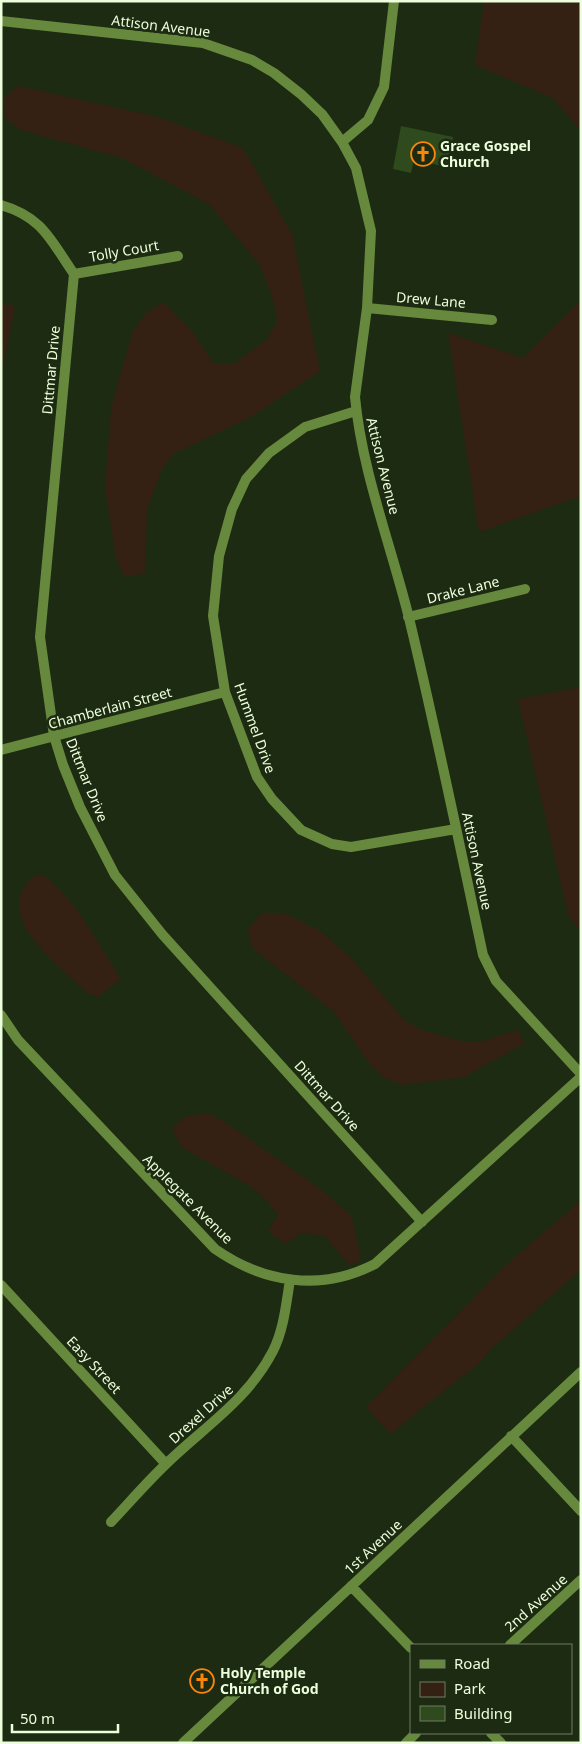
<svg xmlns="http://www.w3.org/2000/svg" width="582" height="1744" viewBox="0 0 582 1744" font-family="'Noto Sans',sans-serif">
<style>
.green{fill:#352114}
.building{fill:#2f4b1e}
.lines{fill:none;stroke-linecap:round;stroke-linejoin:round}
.street{stroke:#66893d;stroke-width:10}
.labels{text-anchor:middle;stroke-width:5;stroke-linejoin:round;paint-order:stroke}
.street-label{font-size:14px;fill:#ecfedb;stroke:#1c2b11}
.poi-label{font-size:14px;font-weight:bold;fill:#ecfedb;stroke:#1c2b11;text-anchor:start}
</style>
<rect width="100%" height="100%" fill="#1c2b11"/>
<path class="green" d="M 484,1 L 581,1 L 581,131 L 553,98 L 475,65 Z
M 18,86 L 154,116 L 243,148 L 292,234 L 320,371 L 251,417 L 173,454 L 161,471 L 147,510 L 145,573 L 125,577 L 116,559 L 105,487 L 111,408 L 133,331 L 145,314 L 163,302 L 192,331 L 214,364 L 234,364 L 267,339 L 277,321 L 274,302 L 260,265 L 209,204 L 122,158 L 21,130 L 5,118 L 4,98 Z
M 581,300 L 581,496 L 479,532 L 448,333 L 523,358 Z
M 1,303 L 15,306 L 1,377 Z
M 581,687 L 581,931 L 569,918 L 518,699 Z
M 39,874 C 69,887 102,950 121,979 L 98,997 L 88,993 C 65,971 2,925 23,889 C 28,881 31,878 39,874 Z
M 262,913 L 284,913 L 322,932 L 351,958 L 404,1020 L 422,1030 L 461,1041 L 481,1042 L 517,1030 L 525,1043 L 464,1077 L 403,1085 L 384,1078 L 369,1063 L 334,1012 L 252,948 L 248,928 Z
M 208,1113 L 225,1122 L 323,1191 L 352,1217 L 361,1260 L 349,1265 L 325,1236 L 302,1233 L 285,1244 L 268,1231 L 278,1215 L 266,1200 L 252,1187 L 181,1147 L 172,1128 L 187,1116 Z
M 581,1200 L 581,1270 L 492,1348 L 478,1364 L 390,1434 L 366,1407 L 504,1267 Z"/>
<path class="building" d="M 401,126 L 453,137 L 447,167 L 414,160 L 411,173 L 393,169 Z"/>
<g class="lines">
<path class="street" d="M 1,21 L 203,43 L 252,60 L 274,73 L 302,95 L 322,114 L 342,142 L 356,168 L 371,231 L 367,308 L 355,397 C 362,472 391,545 409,618 C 436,730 459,842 483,955 L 496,981 L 581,1074
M 342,142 L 368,120 L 384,87 L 394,1
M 1,205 C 43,217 51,241 74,274 L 40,637 L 54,736 L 63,765 L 80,807 L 115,875 L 162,934 L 422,1222
M 74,274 L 178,256
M 367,308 L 492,320
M 356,411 L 305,427 L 269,453 L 246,479 L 232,509 L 219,556 L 213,616 L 225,692 L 257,777 L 272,799 L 301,830 L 332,844 L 351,847 L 456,829
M 408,617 L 525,589
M 1,750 L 225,692
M 1,1015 L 18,1040 L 215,1249 C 264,1283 321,1292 375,1264 L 581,1077
M 1,1285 L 166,1464
M 511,1436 L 581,1511
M 111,1522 C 129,1503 147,1482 166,1464 C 205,1426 247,1401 273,1351 C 284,1329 286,1304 290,1280
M 351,1586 L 411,1648
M 510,1645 L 581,1580
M 491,1733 L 501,1743
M 183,1743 L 581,1372
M 406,1743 L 416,1733"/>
</g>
<defs>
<g id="church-ring" transform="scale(1.25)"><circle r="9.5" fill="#1c2b11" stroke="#fb870a" stroke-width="1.5"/><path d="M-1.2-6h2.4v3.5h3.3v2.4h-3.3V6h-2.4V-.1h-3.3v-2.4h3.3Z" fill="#fb870a"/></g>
</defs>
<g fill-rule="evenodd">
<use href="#church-ring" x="423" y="154"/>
<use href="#church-ring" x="202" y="1681"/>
</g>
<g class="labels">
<g class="street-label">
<text transform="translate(161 26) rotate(7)" y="5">Attison Avenue</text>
<text transform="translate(124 251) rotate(-10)" y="5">Tolly Court</text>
<text transform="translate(431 300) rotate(5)" y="5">Drew Lane</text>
<text transform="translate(51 370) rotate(-85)" y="5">Dittmar Drive</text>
<text transform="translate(383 466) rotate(76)" y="5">Attison Avenue</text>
<text transform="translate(463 590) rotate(-14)" y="5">Drake Lane</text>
<text transform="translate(110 708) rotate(-15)" y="5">Chamberlain Street</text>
<text transform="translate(255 728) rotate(70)" y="5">Hummel Drive</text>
<text transform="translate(87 780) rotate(68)" y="5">Dittmar Drive</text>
<text transform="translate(477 861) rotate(78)" y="5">Attison Avenue</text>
<text transform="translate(327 1096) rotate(48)" y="5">Dittmar Drive</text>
<text transform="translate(188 1199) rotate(45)" y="5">Applegate Avenue</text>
<text transform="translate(94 1365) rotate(47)" y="5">Easy Street</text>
<text transform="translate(201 1414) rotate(-42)" y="5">Drexel Drive</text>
<text transform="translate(373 1547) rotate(-43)" y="5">1st Avenue</text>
<text transform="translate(536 1603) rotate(-42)" y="5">2nd Avenue</text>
</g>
<g class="poi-label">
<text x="440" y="151">Grace Gospel<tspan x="440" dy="16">Church</tspan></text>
<text x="220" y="1678">Holy Temple<tspan x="220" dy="16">Church of God</tspan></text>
</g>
</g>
<rect width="582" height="1744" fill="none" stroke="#ecfedb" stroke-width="5"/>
<rect x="410" y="1644" width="162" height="90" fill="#1c2b11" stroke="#6f7f62"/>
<rect x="420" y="1660" width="25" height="8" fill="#66893d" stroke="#6f7f62"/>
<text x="454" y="1669" font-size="15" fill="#ecfedb">Road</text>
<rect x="420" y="1682" width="25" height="15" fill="#352114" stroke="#6f7f62"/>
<text x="454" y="1694" font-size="15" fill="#ecfedb">Park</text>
<rect x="420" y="1706" width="25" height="15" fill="#2f4b1e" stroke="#6f7f62"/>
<text x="454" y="1719" font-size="15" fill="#ecfedb">Building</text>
<path d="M12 1724v8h106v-8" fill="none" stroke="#ecfedb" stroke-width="2.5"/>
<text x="20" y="1724" font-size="15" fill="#ecfedb" stroke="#1c2b11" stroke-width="4" paint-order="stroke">50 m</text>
</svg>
